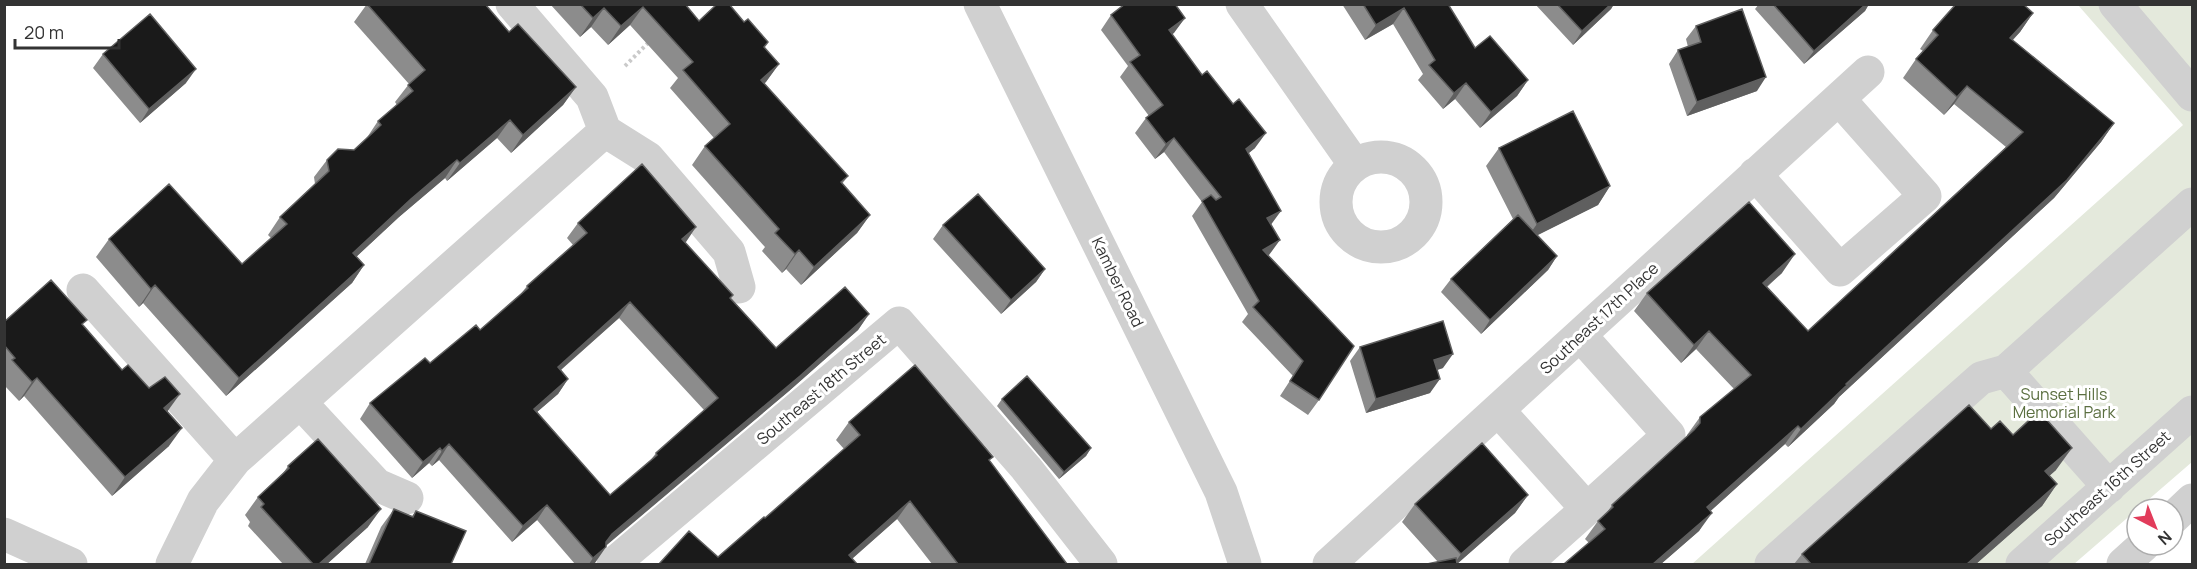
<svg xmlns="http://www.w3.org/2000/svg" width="2197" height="569" viewBox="0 0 2197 569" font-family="Manrope,sans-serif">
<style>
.green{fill:#e4e9dc}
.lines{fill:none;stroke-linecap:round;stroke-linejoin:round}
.path{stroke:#cacaca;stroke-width:4;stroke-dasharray:3 3;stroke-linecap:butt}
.minor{stroke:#d0d0d0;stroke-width:33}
.wall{fill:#8c8c8c;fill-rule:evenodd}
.shaded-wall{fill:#5f5f5f}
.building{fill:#1a1a1a;stroke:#5f5f5f;stroke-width:1.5;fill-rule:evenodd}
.labels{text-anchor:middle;stroke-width:6;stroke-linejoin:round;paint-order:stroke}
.street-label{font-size:16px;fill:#333;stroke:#fff}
.park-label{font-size:16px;fill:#5b6f40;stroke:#fff}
</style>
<rect width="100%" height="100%" fill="#fff"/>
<path class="green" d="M 2078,5 L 2192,5 L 2192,462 L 2074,564 L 1692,564 L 2183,125 Z"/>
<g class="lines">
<path class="path" d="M 625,66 L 650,41"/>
<path class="minor" d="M 512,4 L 592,97 L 605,131 L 648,158 L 729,252 L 739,287
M 980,4 L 1221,492 L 1245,564
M 1242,4 L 1355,165
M 2115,4 L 2192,95
M1336 202a45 45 0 1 1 90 0a45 45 0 1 1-90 0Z
M 1755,174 L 1840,270 L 1925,196 L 1839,99
M 83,290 L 235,460
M 300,402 L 377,485 L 407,498
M 1498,410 L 1587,509 L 1669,435 L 1580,335
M 2109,487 L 2006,371 L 2192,204
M 2173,518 L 2192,500
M 4,534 L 71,564
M 172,564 L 203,501 L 235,460 L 605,131
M 613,564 L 899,323 L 1026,468 L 1101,564
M 1329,564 L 1868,72
M 1525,564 L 1587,509
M 1771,564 L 1981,378 L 2006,371
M 2022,564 L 2192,412
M 2123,564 L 2144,545"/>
</g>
<path class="wall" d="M 367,4 L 509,32 L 576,87 L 563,105 L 511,153 L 497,138 L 447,181 L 445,178 L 399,217 L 356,257 L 364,265 L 352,283 L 226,396 L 143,303 L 139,307 L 96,257 L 109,239 L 242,264 L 271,238 L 268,235 L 280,217 L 315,184 L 314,177 L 327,160 L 354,150 L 366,139 L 378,121 L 397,105 L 395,102 L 409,84 L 354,22 Z
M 550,4 L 685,4 L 699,21 L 765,48 L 779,64 L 764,84 L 848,176 L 842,184 L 870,215 L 857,233 L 801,285 L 786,269 L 782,273 L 762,251 L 765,247 L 692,165 L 705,146 L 714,138 L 670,88 L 678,78 L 630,25 L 608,45 L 591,27 L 580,37 Z
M 1342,4 L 1448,4 L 1475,48 L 1528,80 L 1517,96 L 1480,128 L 1455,99 L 1443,109 L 1418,80 L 1423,74 L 1393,24 L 1365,40 Z
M 1535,4 L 1614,4 L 1611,9 L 1573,45 Z
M 1759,4 L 1869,4 L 1865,11 L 1804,64 L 1755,9 Z
M 2033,13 L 2020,32 L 2013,40 L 2114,123 L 2101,142 L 2054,198 L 1839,397 L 1834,404 L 1788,447 L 1785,444 L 1710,511 L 1699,531 L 1661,564 L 1564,564 L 1589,543 L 1585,539 L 1598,521 L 1606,514 L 1612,505 L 1687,437 L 1687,435 L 1700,417 L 1734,389 L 1696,349 L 1681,363 L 1634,311 L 1647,293 L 1782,273 L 1767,287 L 1808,331 L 2006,147 L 1954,104 L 1944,115 L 1903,78 L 1916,59 L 1923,51 L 1920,49 L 1933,30 Z
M 1111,15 L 1185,18 L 1172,34 L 1255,148 L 1249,153 L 1271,225 L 1268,255 L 1319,400 L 1308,415 L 1280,396 L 1293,376 L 1242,322 L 1248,314 L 1192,216 L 1202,202 L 1164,152 L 1155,159 L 1135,133 L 1146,118 L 1149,116 L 1120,77 L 1128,66 L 1101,30 Z
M 1696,26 L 1757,91 L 1687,116 L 1669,64 L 1678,50 L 1688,47 L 1686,39 Z
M 103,54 L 186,83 L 140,123 L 93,68 Z
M 1499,148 L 1610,186 L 1598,205 L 1537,235 L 1557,256 L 1548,270 L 1481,334 L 1441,292 L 1451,279 L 1513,219 L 1486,166 Z
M 578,223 L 685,243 L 731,298 L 776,348 L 869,314 L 858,330 L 789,391 L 606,545 L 606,547 L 593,564 L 575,564 L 537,520 L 512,542 L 439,460 L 432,466 L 429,463 L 412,478 L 360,419 L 370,403 L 480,330 L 520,295 L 527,286 L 573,245 L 567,238 ZM 619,318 L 704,410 L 656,453 L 650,461 L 610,495 L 537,412 L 558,394 L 568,379 L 561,370 Z
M 943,225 L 1045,269 L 1036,282 L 1001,314 L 933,239 Z
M 4,322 L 83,326 L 122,370 L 168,411 L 169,446 L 112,496 L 24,396 L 19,401 L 4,385 Z
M 1360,347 L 1443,368 L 1437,370 L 1430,393 L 1366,413 L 1350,361 Z
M 1002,399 L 1091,448 L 1086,456 L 1059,479 L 997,406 Z
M 849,422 L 990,461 L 1067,564 L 932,564 L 897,519 L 852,559 L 718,557 L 765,518 L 844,449 L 836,440 Z
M 1991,429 L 2013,435 L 2056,470 L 2049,476 L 2057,484 L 2042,506 L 1976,564 L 1794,564 L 1802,554 Z
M 288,466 L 368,527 L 327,564 L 283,564 L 248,526 L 250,522 L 245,515 L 258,497 L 282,475 Z
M 1528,495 L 1515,513 L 1457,564 L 1438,562 L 1402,522 L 1415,504 Z
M 394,509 L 412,516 L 416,511 L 451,564 L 365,564 L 381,527 Z"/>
<path class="shaded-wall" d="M 1611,4 L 1614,4 L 1611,9 L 1573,45 L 1582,31 Z
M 1866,4 L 1869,4 L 1865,11 L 1804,64 L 1814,51 Z
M 643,7 L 630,25 L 608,45 L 621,26 Z
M 604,8 L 591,27 L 580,37 L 593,18 Z
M 1404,8 L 1393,24 L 1365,40 L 1376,25 Z
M 2033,13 L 2020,32 L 1997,56 L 2010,38 Z
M 1185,18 L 1174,33 L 1158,45 L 1169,30 Z
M 779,64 L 766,82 L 748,98 L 761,80 Z
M 196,69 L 186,83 L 140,123 L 149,109 Z
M 1766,77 L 1757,91 L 1687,116 L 1697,102 Z
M 1528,80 L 1517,96 L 1480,128 L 1491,112 Z
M 1466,83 L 1455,99 L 1443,109 L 1454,93 Z
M 1967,86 L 1954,104 L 1944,115 L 1957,97 Z
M 576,87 L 563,105 L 511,153 L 523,135 Z
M 510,120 L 497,138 L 447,181 L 460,163 Z
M 2114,123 L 2101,142 L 2054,198 L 1839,397 L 1834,404 L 1788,447 L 1801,429 Z
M 1266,133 L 1255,148 L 1235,164 L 1246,149 Z
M 1174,138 L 1164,152 L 1155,159 L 1166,144 Z
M 457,160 L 445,178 L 399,217 L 341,271 L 353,253 L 411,199 Z
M 1610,186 L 1598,205 L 1524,242 L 1537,224 Z
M 1281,211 L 1270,226 L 1267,218 Z
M 870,215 L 857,233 L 801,285 L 814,267 Z
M 696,227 L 686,242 L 671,255 L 682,239 Z
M 1280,240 L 1269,255 L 1252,265 L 1263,250 Z
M 799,250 L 786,269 L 782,273 L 795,254 Z
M 1795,254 L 1782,273 L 1750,301 L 1763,283 Z
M 1557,256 L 1548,270 L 1481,334 L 1490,320 Z
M 364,265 L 352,283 L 226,396 L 239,378 Z
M 1045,269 L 1036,282 L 1001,314 L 1011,300 Z
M 155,285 L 143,303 L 139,307 L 151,289 Z
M 630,302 L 619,318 L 547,382 L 558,367 Z
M 869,314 L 858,330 L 789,391 L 601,550 L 612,534 Z
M 1709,331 L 1696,349 L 1681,363 L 1694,345 Z
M 1453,354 L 1443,368 L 1424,374 L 1434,360 Z
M 37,378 L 24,396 L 19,401 L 32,382 Z
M 568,379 L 558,394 L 523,424 L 534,409 Z
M 1440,379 L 1430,393 L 1366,413 L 1376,399 Z
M 180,394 L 167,412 L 164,408 Z
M 1798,426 L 1785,444 L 1694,526 L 1707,507 Z
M 182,428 L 169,446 L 112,496 L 125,477 Z
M 449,444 L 439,460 L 432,466 L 442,451 Z
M 440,448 L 429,463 L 412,478 L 423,462 Z
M 1091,448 L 1086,456 L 1059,479 L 1064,472 Z
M 2072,448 L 2056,470 L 2030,493 L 2045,471 Z
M 2057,484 L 2042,506 L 1976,564 L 1967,564 Z
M 1528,495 L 1515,513 L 1457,564 L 1454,564 L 1461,554 Z
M 910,501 L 897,519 L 846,564 L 849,555 Z
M 547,505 L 537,520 L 512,542 L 523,526 Z
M 381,509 L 368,527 L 327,564 L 319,564 Z
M 1712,513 L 1699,531 L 1661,564 L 1653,564 Z
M 606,547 L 595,563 L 593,564 L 589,564 L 593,558 Z"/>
<path class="building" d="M 367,4 L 485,4 L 509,32 L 518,24 L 576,87 L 523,135 L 510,120 L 460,163 L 457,160 L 411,199 L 353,253 L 364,265 L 239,378 L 155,285 L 151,289 L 109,239 L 169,184 L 242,264 L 287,224 L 280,217 L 329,171 L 327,160 L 338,149 L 354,150 L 381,125 L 378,121 L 413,91 L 408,85 L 425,70 Z
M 580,4 L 685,4 L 699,21 L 717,4 L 729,4 L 744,22 L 748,19 L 768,42 L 764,47 L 779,64 L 761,80 L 848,176 L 841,182 L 870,215 L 814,267 L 799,250 L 795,254 L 775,233 L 779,229 L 705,146 L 730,124 L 683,70 L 693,62 L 643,7 L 621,26 L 604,8 L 593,18 Z
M 1125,4 L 1175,4 L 1185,18 L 1169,30 L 1202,75 L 1207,71 L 1233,104 L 1239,99 L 1266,133 L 1246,149 L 1281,211 L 1267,218 L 1280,240 L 1263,250 L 1354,346 L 1319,400 L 1290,381 L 1303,361 L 1253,307 L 1259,301 L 1202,201 L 1211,195 L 1216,200 L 1221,197 L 1174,138 L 1166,144 L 1146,118 L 1163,105 L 1130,62 L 1140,55 L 1111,15 Z
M 1363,4 L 1448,4 L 1475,48 L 1490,36 L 1528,80 L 1491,112 L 1466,83 L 1454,93 L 1429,65 L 1435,60 L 1404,8 L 1376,25 Z
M 1557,4 L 1611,4 L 1582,31 Z
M 1773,4 L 1866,4 L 1814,51 Z
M 1956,4 L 2023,4 L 2033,13 L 2010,38 L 2114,123 L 2067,180 L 1846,384 L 1847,385 L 1801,429 L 1798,426 L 1707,507 L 1712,513 L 1653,564 L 1564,564 L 1605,529 L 1598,521 L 1613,507 L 1612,505 L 1694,430 L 1700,423 L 1700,417 L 1751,375 L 1709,331 L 1694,345 L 1647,293 L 1749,202 L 1795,254 L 1763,283 L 1808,331 L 2023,132 L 1967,86 L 1957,97 L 1916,59 L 1938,35 L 1933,30 Z
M 1742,9 L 1766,77 L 1697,102 L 1678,50 L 1701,42 L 1696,26 Z
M 150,14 L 196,69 L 149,109 L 103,54 Z
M 1573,111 L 1610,186 L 1537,224 L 1499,148 Z
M 642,164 L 696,227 L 682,239 L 733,295 L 730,298 L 776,348 L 845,287 L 869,314 L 800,376 L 612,534 L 606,542 L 606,547 L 593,558 L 547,505 L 523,526 L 449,444 L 442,451 L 440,448 L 423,462 L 370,403 L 425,358 L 430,363 L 476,325 L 480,330 L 528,288 L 527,286 L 587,233 L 578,223 ZM 630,302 L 718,398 L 656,453 L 657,455 L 610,495 L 534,409 L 568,379 L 558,367 Z
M 978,194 L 1045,269 L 1011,300 L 943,225 Z
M 1518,215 L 1557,256 L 1490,320 L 1451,279 Z
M 51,280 L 87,320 L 82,324 L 122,370 L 128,365 L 149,388 L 165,377 L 180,394 L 164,408 L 182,428 L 125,477 L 37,378 L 32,382 L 12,360 L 15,358 L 4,345 L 4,322 Z
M 1443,321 L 1453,354 L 1434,360 L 1440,379 L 1376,399 L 1360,347 Z
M 915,365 L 993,457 L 989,460 L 1067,564 L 958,564 L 910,501 L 849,555 L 857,564 L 659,564 L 689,531 L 718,557 L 764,517 L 765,518 L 860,435 L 849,422 Z
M 1027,376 L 1091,448 L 1064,472 L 1002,399 Z
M 1969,405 L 1991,429 L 2000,421 L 2013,435 L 2039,411 L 2072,448 L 2045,471 L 2057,484 L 1967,564 L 1811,564 L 1802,554 Z
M 318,439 L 381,509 L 319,564 L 313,564 L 261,507 L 264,504 L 258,497 L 289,468 L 288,466 Z
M 1482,443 L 1528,495 L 1461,554 L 1415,504 Z
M 394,509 L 413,517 L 416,511 L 466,531 L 451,564 L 369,564 Z
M 1456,558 L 1457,564 L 1427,564 Z"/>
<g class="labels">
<g class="street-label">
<text transform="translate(1118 282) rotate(64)" y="6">Kamber Road</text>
<text transform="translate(1599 318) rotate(-43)" y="6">Southeast 17th Place</text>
<text transform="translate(821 389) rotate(-40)" y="6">Southeast 18th Street</text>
<text transform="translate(2107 488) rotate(-42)" y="6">Southeast 16th Street</text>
</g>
<g class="park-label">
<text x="2064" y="400">Sunset Hills<tspan x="2064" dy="18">Memorial Park</tspan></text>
</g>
</g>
<rect width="2197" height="569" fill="none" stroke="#333333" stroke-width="12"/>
<g transform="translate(2155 527) rotate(138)"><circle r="28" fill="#ffffff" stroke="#adadad" stroke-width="1.5"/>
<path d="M0-4.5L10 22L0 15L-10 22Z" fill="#e23c5b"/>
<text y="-9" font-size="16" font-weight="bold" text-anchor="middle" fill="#333333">N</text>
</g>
<path d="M15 39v9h104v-9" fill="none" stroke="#333333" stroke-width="3"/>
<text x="24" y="39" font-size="18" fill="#333333" stroke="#ffffff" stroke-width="4.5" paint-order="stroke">20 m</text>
</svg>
